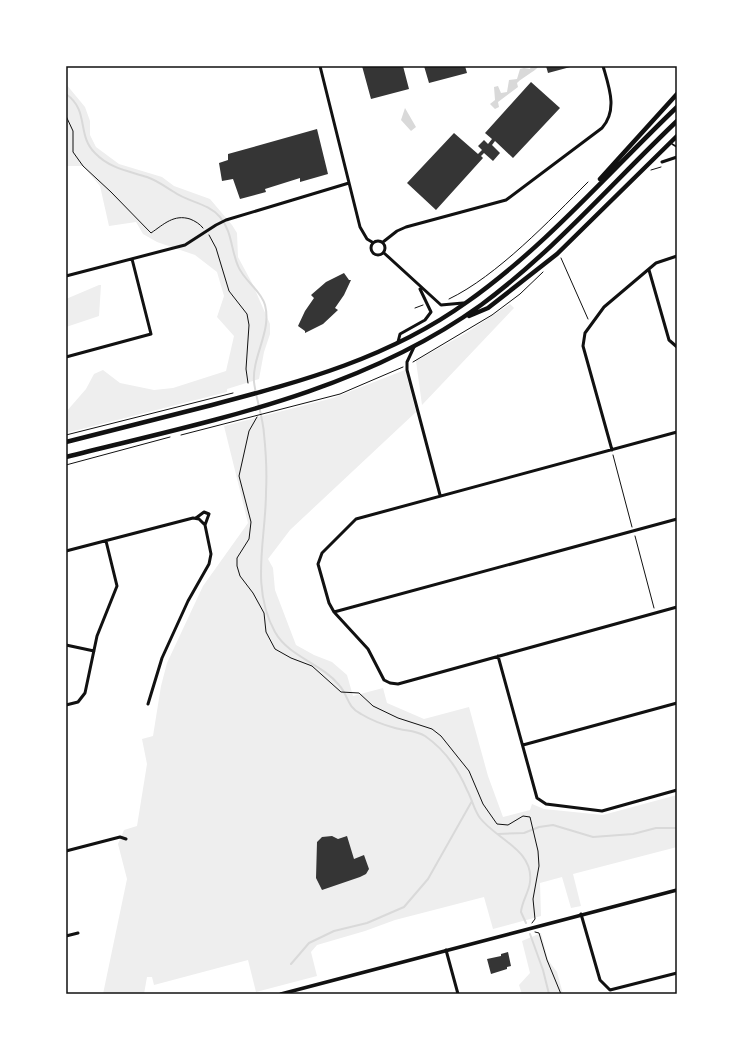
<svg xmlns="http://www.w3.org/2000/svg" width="743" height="1060" viewBox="0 0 743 1060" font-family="'Asap Condensed',sans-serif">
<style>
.green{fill:#eee}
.water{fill:#d9d9d9}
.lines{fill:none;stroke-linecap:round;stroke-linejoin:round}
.stream{stroke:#d9d9d9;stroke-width:2}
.building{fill:#353535}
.path{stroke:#111;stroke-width:1}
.service{stroke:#111;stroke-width:1.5}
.minor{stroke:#111;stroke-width:3}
.tertiary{stroke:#111;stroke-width:3.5}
.primary{stroke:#111;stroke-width:4.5}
.neatline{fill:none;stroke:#111;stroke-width:1.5}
</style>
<rect width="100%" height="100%" fill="#fff"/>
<path class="green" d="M 66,84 L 85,107 L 90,121 L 90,135 L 96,147 L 119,164 L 162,177 L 174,186 L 210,199 L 232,225 L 237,233 L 238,257 L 252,283 L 270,324 L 270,334 L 264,352 L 259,379 L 227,389 L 227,392 L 66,433 L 66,412 L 86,389 L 94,374 L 103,370 L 120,383 L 154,390 L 173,388 L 226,371 L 234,336 L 217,317 L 224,296 L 217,272 L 195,255 L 157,242 L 143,234 L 136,222 L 109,226 L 100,186 L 83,166 L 66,166 Z
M 99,285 L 101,285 L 99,316 L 66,327 L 66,299 Z
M 510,304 L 514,308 L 422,405 L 416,361 L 466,333 Z
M 405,370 L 416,412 L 290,530 L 268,559 L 273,568 L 275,590 L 296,645 L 314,655 L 332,662 L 347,675 L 353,696 L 383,688 L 387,703 L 424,719 L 469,707 L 488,776 L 503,817 L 530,810 L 532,804 L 544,809 L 603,815 L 677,795 L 677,847 L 573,874 L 581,906 L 571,908 L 562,877 L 540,883 L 541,916 L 493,929 L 484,897 L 395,920 L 365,931 L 317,945 L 311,952 L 317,976 L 256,992 L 248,960 L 154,985 L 152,977 L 147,977 L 144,994 L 103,994 L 127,879 L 118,844 L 124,830 L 137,826 L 147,764 L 142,739 L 153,736 L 161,686 L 167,663 L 203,586 L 248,523 L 224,426 L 333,398 Z
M 541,933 L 548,960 L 557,972 L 563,994 L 522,994 L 519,985 L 530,973 L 522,941 Z"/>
<path class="water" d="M 531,66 L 539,66 C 533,73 524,76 517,83 L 518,87 L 498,102 L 499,107 L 495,109 L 490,104 L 495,100 L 494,87 L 498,86 L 501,93 L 507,92 L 509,80 L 517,79 L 520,69 L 524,68 L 530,69 Z
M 405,108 L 416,127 L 411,131 L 401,120 Z"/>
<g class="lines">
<path class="stream" d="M 66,94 C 90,111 76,134 95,153 C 109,168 128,171 147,177 C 158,181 164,186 174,192 C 188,202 208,203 220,217 C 232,231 231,250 238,266 C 244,281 261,290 265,305 C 272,331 252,356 254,382 C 256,399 263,417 264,434 C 266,453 267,473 266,492 C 266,539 250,587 275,632 C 289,657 321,663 339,685 C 349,696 346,706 361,714 C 371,720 384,725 395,728 C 405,731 416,730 425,736 C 444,749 458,769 467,790 C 472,799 474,810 480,818 C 496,839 534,850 530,882 C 529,892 522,901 521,912 L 526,923
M 498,834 L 524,833 L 539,827 L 553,825 L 593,837 L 633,834 L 656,828 L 677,828
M 530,934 L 543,970 L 549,994
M 291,964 L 309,943 L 334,931 L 367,923 L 404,907 L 428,879 L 472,801"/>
</g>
<path class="building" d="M 362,66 L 403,66 L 409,89 L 371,99 Z
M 424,66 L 465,66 L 467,73 L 429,83 Z
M 546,66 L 574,66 L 548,73 Z
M 531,82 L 560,108 L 513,158 L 495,141 L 492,145 L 500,153 L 493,161 L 484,153 L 481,156 L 483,158 L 436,210 L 407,183 L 454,133 L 478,154 L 482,150 L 478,146 L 484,140 L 488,144 L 492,139 L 485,133 Z
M 317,129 L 328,174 L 300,182 L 300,178 L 265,189 L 266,192 L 240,199 L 233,179 L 222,181 L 219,163 L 228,160 L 228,154 Z
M 344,273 L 349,280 L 351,280 L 344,295 L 335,308 L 338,310 L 323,324 L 305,333 L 305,331 L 298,326 L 305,311 L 314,298 L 311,295 L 326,282 Z
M 332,836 L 338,839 L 347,836 L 354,859 L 364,855 L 369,869 L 366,874 L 360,877 L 322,890 L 316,878 L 317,842 L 322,837 Z
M 508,952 L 511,966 L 507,967 L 507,969 L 491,974 L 487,959 L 501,956 L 501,954 Z"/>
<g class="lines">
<path class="path" d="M 66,116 L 73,131 L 73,152 L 83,166 L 111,192 L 151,233 C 164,224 174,214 190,219 C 195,221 200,224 203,228
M 651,170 L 661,167
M 209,235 L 216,248 L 229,291 L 247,314 L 249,325 L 246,369 L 248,383
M 561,258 L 588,319
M 449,299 C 497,276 550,220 588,182
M 415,308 L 423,305
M 413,362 L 492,315 L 520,294 L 543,272
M 257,417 L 249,431 L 239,476 L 251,522 L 249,539 L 237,558 L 237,566 L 240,576 L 253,593 L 264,613 L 266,632 L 275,649 L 291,658 L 312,666 L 341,692 L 359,693 L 373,706 L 398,718 L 432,729 L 441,736 L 469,771 L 483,804 L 497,824 L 508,825 L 523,816 L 530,817 L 538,851 L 539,866 L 533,899 L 535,919 L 532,923
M 66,435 L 233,393
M 181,435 L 340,394 L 403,367
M 613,455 L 632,527
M 66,465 L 170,437
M 635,536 L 654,608
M 535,932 L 539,933 L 547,960 L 561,994"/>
<path class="service" d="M 672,144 L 677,147"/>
<path class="minor" d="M 320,66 L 360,227 L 367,239 L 372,242
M 662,162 L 677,157
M371 248a7 7 0 1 1 14 0a7 7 0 1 1-14 0Z
M 383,242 L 397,231 L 406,227 L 506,200 L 602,128 C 618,110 609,87 603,66
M 384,253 L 441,305 L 463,303
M 649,270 L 669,340 L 677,347
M 66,276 L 185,245 L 216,225 L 226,220 L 349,183
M 398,342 L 400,334 L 425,320 L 431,312 L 420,289
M 414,347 L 407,362 L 407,370 L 440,495
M 66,357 L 151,334 L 132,259
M 677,432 L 356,519 L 322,553 L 318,564 L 329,603 L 334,612 L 368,649 L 384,680 L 390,683 L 398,684 L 677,607
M 612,450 L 583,346 L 585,333 L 604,307 L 656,263 L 677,256
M 196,518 L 204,512 L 209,514 L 205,525
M 66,551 L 193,518 L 199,519 L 205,525 L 211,554 L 209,564 L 188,601 L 162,658 L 148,704
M 334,612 L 677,519
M 66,645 L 94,651
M 498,656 L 537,798 L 546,804 L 602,811 L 677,790
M 66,705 L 78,702 L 85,693 L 97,636 L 117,586 L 106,541
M 523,745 L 677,703
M 66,851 L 120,837 L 126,839
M 581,914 L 600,980 L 610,990 L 677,973
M 66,936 L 78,933
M 446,950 L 458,994"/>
<path class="tertiary" d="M 281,994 L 677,890"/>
<path class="primary" d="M 600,179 L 677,94
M 469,316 L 488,308 L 557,254 L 677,136
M 66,442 C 115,430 163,417 212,405 C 303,381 389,358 467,302 C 545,247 608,173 677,107
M 66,457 C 209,421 359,393 481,305 C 553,252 613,182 677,121"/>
</g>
<rect width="743" height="1060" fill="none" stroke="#ffffff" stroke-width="134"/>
<rect x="67" y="67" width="609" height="926" class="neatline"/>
</svg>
